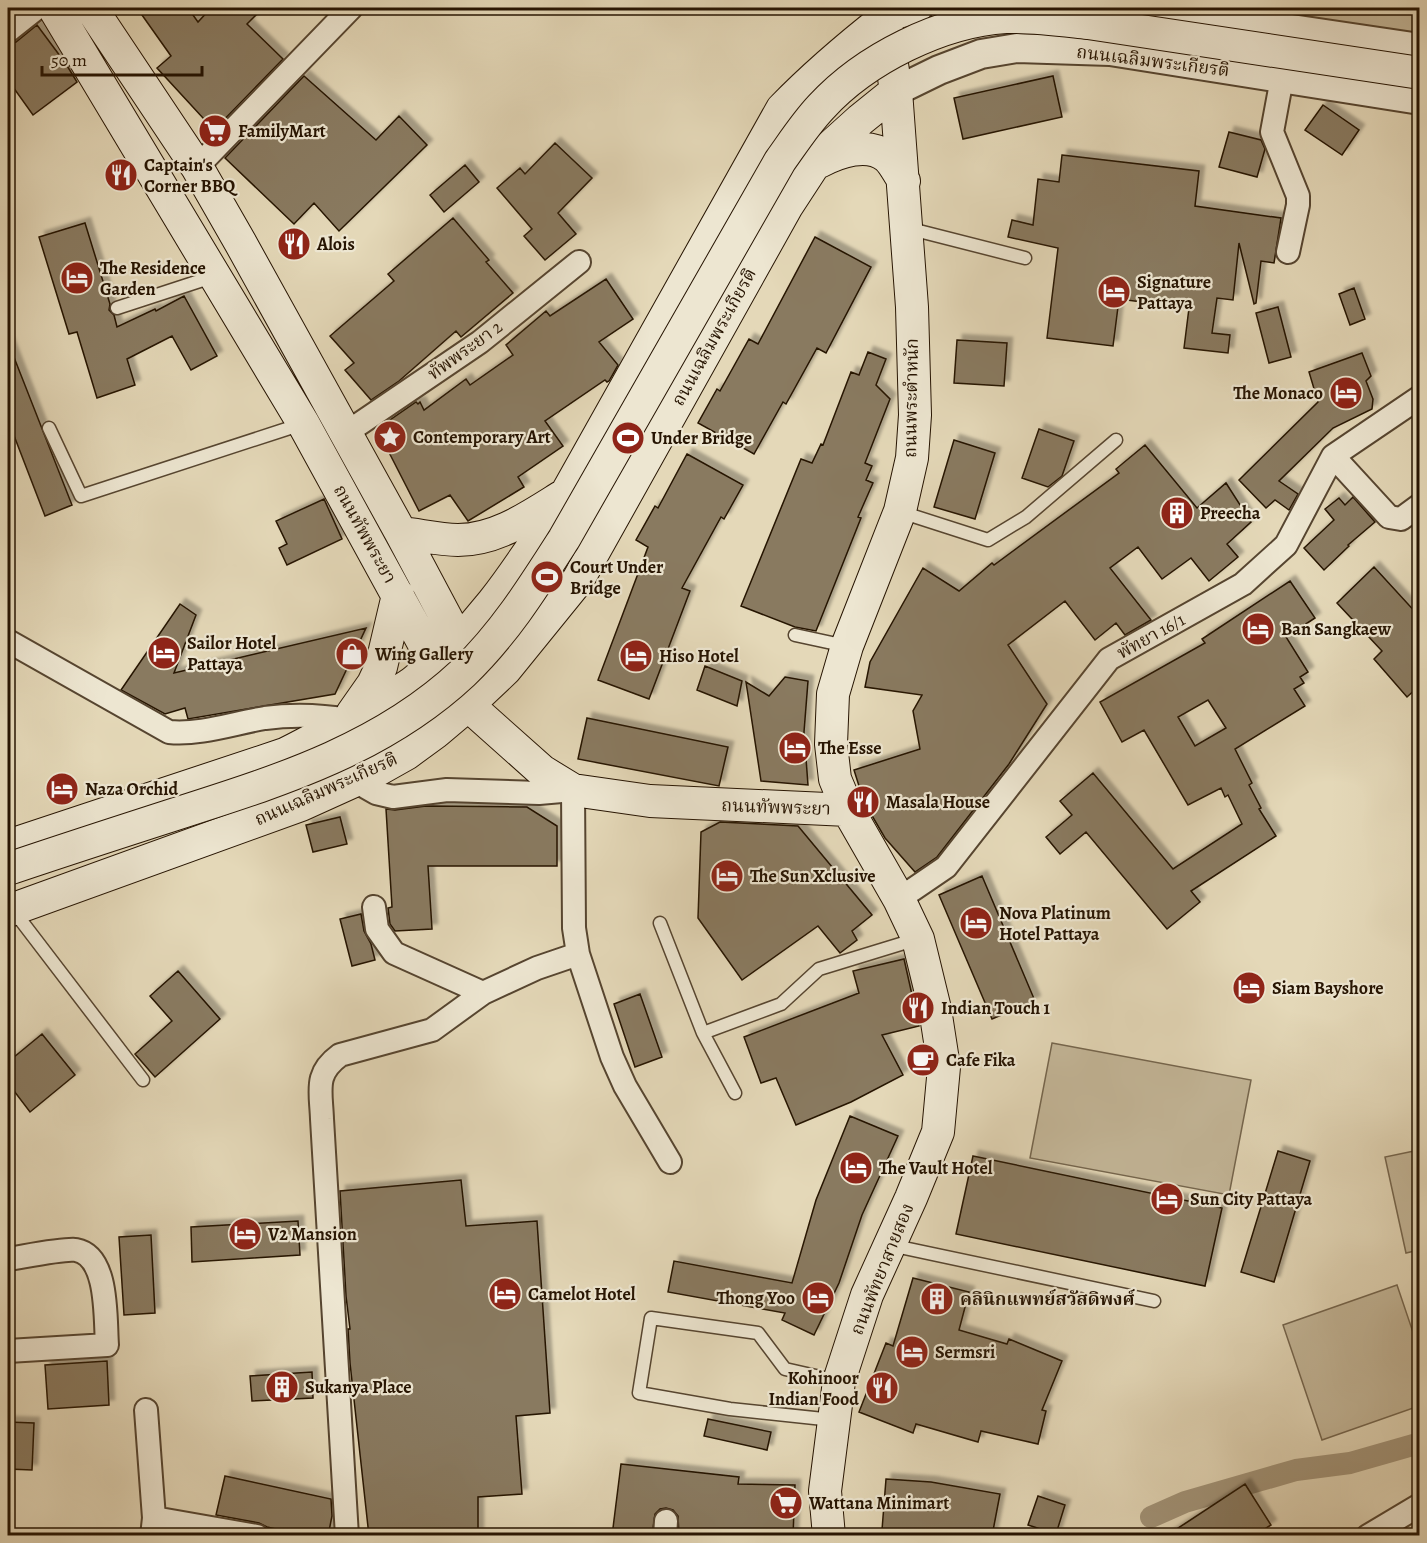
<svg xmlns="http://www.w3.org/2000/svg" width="1427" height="1543" viewBox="0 0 1427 1543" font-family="Alegreya,'Noto Serif Thai',serif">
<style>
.green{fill:#c4b799;stroke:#75664e;stroke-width:1.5}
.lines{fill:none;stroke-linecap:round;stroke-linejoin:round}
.canal{stroke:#a3957a;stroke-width:22}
.building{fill:#897a61;stroke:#261402;stroke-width:1.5;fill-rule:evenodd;filter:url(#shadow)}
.service-casing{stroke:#564530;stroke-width:15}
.minor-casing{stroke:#564530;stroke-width:26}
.tertiary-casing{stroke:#564530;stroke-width:32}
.secondary-casing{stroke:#261402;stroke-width:34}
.service{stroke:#ede6d1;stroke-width:12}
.minor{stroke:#ede6d1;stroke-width:22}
.tertiary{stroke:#ede6d1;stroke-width:28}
.secondary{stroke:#ede6d1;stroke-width:32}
.secondary-bridge-casing{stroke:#261402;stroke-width:34;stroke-linecap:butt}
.secondary-bridge{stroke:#ede6d1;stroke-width:32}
.labels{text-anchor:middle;stroke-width:4.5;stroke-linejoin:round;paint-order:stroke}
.street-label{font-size:18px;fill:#261402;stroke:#ede6d1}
.poi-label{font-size:18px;font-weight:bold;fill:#261402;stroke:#ede6d1;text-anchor:start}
</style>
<defs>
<filter id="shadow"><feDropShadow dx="5.5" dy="-5.5" stdDeviation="1.5" flood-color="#0004"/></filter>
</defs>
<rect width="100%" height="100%" fill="#e4d8b8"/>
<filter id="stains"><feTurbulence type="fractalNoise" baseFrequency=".00333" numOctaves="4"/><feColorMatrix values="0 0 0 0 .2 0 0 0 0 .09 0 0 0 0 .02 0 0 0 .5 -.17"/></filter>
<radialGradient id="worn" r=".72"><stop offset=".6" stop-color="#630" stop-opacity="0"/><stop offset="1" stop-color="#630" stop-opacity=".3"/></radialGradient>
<path class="green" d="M 1231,8 L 1419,8 L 1419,35 Z
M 1052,1043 L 1251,1080 L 1229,1195 L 1030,1158 Z
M 1419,1150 L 1419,1250 L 1406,1253 L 1385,1157 Z
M 1397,1285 L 1419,1350 L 1419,1406 L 1322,1440 L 1283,1325 Z"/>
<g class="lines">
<path class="canal" d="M 1151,1517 L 1185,1502 L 1296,1470 L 1350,1463 L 1420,1443"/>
</g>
<path class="building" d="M 137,8 L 188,8 L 198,22 L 211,8 L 263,8 L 247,24 L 283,59 L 214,130 L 157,68 L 171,56 Z
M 37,25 L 66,64 L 77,82 L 33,115 L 8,80 L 8,44 L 16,42 Z
M 304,76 L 376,140 L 399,116 L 427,145 L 339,231 L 314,203 L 294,224 L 225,158 Z
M 1053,76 L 1062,117 L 963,139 L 954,98 Z
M 1323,105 L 1359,130 L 1342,155 L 1305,130 Z
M 1229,132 L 1261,140 L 1265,149 L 1257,177 L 1219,167 Z
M 555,143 L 592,178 L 558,213 L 576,234 L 545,260 L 524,236 L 532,229 L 497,188 L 520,168 L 525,174 Z
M 1062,155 L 1199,171 L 1195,206 L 1281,218 L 1274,263 L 1261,261 L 1256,303 L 1254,304 L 1239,243 L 1233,300 L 1217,298 L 1212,333 L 1230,335 L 1228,353 L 1184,348 L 1189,308 L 1119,299 L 1113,346 L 1047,338 L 1058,248 L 1008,237 L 1012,220 L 1033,225 L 1038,179 L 1059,182 Z
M 465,165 L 479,182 L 444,212 L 430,195 Z
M 453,218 L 489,260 L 486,262 L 513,293 L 461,337 L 456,331 L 399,381 L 371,400 L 345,370 L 354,363 L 330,336 L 394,281 L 388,274 Z
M 85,223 L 110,304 L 109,310 L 114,315 L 117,327 L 155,309 L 156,311 L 184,296 L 217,356 L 191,370 L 172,336 L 127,359 L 135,385 L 97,398 L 77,332 L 69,334 L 39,237 Z
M 815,237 L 871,267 L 826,353 L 817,348 L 786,404 L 783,402 L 754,454 L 698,423 L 717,389 L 720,391 L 749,339 L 758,344 Z
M 606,279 L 633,319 L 599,342 L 618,365 L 609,381 L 607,382 L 605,380 L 545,421 L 563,446 L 518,477 L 524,487 L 468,521 L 450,495 L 419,511 L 377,429 L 416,402 L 418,404 L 420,402 L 424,410 L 466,379 L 470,385 L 513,355 L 506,345 L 546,311 L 550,316 Z
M 1354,288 L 1365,319 L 1350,325 L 1339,294 Z
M 1278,307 L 1291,357 L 1269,363 L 1256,313 Z
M 957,340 L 1007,343 L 1004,386 L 954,383 Z
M 8,342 L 72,505 L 45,516 L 8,420 Z
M 868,352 L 886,359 L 876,385 L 890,399 L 865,463 L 872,466 L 866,480 L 873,483 L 858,517 L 861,518 L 816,631 L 795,627 L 741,606 L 801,459 L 812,463 L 821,444 L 823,445 L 851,372 L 859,375 Z
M 1362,353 L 1371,376 L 1366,381 L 1373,399 L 1372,409 L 1333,428 L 1279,481 L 1298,494 L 1289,510 L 1275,500 L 1266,508 L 1239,480 L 1318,402 L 1309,372 Z
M 1039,429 L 1074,441 L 1062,476 L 1048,487 L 1022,478 Z
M 954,440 L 995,453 L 975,519 L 934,507 Z
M 1145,445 L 1197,508 L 1226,483 L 1251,522 L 1227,544 L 1238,557 L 1209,581 L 1191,558 L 1162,579 L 1138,547 L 1110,568 L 1151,620 L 1125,635 L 1116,623 L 1095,640 L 1065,601 L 1008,645 L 1047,704 L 1009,764 L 937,857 L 915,872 L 885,838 L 864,802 L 854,770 L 920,749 L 913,711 L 922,695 L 865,687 L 870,662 L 923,568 L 959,591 L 992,563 L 994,565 L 1119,473 L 1116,469 Z
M 687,454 L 743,485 L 724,519 L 721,517 L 682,588 L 690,591 L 649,699 L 598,680 L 648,547 L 636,540 L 655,506 L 658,508 Z
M 1353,497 L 1375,522 L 1348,545 L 1349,546 L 1324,570 L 1304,548 L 1334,520 L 1325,509 L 1339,498 L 1345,505 Z
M 324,499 L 342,539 L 287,565 L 279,548 L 287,544 L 276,521 Z
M 1374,567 L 1419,616 L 1419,686 L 1407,697 L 1374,659 L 1382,651 L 1337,603 Z
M 1290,581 L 1315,618 L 1286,637 L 1308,672 L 1300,677 L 1304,683 L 1294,689 L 1305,706 L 1235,749 L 1252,783 L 1249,785 L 1261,808 L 1259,809 L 1276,836 L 1191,891 L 1200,902 L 1167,929 L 1086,832 L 1060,854 L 1046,837 L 1072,815 L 1060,801 L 1093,773 L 1173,869 L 1242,824 L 1228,795 L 1225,797 L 1221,788 L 1188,805 L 1144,730 L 1122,742 L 1100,702 L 1205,643 L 1202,639 ZM 1208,700 L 1226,728 L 1195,746 L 1178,717 Z
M 180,604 L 196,615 L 174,673 L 366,628 L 335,694 L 188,719 L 185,708 L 165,714 L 121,690 Z
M 705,666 L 742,681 L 737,706 L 697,690 Z
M 785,677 L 808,681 L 804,732 L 808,785 L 761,781 L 746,682 L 769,696 Z
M 587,718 L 728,747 L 719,786 L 578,759 Z
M 426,806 L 527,807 L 557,826 L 557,866 L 428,866 L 432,929 L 395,931 L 390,924 L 388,908 L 392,907 L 386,809 L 395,810 Z
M 340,817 L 347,844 L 313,852 L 306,825 Z
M 720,822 L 798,826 L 872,915 L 852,931 L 857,940 L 840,953 L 818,926 L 742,980 L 698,918 L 701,832 Z
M 982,876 L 1035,1001 L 992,1019 L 939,895 Z
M 361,914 L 364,931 L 371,944 L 375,960 L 352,966 L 340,919 Z
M 904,959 L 919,1026 L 882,1035 L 903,1075 L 851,1102 L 796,1125 L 776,1078 L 761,1083 L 744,1037 L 859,993 L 853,971 Z
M 178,971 L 220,1019 L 155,1077 L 135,1054 L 172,1021 L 150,996 Z
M 640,994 L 662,1057 L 635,1067 L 614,1004 Z
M 42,1034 L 75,1075 L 30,1112 L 8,1083 L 8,1062 Z
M 850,1116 L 898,1136 L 862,1215 L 839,1283 L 814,1335 L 782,1320 L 785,1313 L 668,1292 L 674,1261 L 792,1283 L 816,1200 Z
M 1278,1151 L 1310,1161 L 1274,1282 L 1241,1272 Z
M 973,1156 L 1222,1208 L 1205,1286 L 956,1234 Z
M 461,1180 L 466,1226 L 537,1221 L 550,1413 L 516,1416 L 522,1494 L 478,1497 L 478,1536 L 429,1536 L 429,1531 L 394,1536 L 369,1536 L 350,1363 L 348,1329 L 350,1329 L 346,1296 L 340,1191 Z
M 298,1221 L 300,1255 L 192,1262 L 191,1227 Z
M 151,1235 L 155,1313 L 124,1315 L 119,1237 Z
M 913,1278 L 969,1292 L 959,1330 L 1007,1344 L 1009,1339 L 1062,1361 L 1042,1410 L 1046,1411 L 1038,1444 L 981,1431 L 978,1442 L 916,1424 L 913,1433 L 859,1412 L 886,1343 L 893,1346 Z
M 107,1361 L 109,1405 L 48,1409 L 45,1365 Z
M 312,1372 L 313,1398 L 252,1401 L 250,1376 Z
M 708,1419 L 771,1432 L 767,1450 L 704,1436 Z
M 8,1422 L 34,1423 L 32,1470 L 8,1469 Z
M 621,1464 L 739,1477 L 738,1484 L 795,1485 L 793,1536 L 679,1536 L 678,1516 L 673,1510 L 666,1508 L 660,1509 L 655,1514 L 652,1536 L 612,1536 Z
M 225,1476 L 331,1499 L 332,1516 L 328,1536 L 307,1536 L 267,1527 L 259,1523 L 216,1515 Z
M 886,1479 L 931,1482 L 1000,1494 L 992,1536 L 962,1536 L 942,1532 L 942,1535 L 882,1530 Z
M 1245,1484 L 1271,1525 L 1254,1536 L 1166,1536 Z
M 1038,1496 L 1065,1505 L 1056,1534 L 1028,1525 Z"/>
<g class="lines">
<g class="service-casing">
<path id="service" d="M 907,228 L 1025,258
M 117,308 L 215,276
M 49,428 L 81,496 L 302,424
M 901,512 L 988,540 L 1026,517 L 1116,440
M 795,635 L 846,646
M 13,910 L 143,1080
M 660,923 L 703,1033
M 735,1093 L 703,1033 L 781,1004 L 819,969 L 917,939
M 890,1245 L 1154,1301
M 833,1420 L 730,1409 L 639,1393 L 651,1318 L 758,1333 L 785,1369 L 838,1381"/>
</g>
<g class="minor-casing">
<path id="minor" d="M 8,31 L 37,8
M 1282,78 L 1272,132 L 1298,196 L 1298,205 L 1288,252
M 197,167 L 351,8
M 346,433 L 480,342 L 579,262
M 1333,456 L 1389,517 L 1401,519 L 1420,505
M 8,641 L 169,732 C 201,735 234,723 265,718 C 294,714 320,715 349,720
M 899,899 L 946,867 L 1109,659 L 1243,584 L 1286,545 L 1333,456 L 1420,397
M 374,907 L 377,929 L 394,953 L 483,993
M 578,954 L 612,1057 L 625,1086 L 670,1162
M 8,1259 C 22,1257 65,1248 76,1250 C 109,1256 105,1319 107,1345 L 8,1351
M 146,1410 L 154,1518 L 152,1536
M 154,1518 L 257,1536
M 347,1536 L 322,1119 C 321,1090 314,1074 340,1055 L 432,1030 L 483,993 L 537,968 L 578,954 L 574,928 L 573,790 L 539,793 L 447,790 L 393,797 L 376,793 L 355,781
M 665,1536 L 666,1521
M 1368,1536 L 1420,1505"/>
</g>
<g class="tertiary-casing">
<path id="tertiary" d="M 884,8 L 885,18 L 918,8
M 1149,8 L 1420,48
M 896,91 L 939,70 L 981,54 L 1017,48 L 1110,51 L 1420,100"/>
</g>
<g class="secondary-casing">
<path id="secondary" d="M 54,8 L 303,423 L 435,664 L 468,705 L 542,771 L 573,790 L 650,801 L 848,810
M 91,8 L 197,167 L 240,242 L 401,533 L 468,659
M 819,162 C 838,152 868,141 887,157 C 894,163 898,173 904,181
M 401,533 C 420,535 439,540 458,540 C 496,540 529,517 561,497
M 352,714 L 373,684 L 381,667 L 398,595
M 8,846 L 285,754 C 317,738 347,721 378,703 C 391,695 406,689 417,679 C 479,630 515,574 557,510 L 782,109 C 814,76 848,47 885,18 L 896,91 L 912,307 L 915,415 L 912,458 L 900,511 L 847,646 L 833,694 L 831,744 L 835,779 L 848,810 L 899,899 L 918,939 L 935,1009 L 944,1067 L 938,1132 L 911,1198 L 867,1295 L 839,1381 L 825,1491 L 829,1536
M 8,911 L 301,805 L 374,772 L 406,754 L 436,732 L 468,705 L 505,670 L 578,580 L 787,206 L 819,157 L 860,120 L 896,91"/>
</g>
<use href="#service" class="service"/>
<use href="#minor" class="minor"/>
<use href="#tertiary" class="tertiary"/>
<use href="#secondary" class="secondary"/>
<g class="secondary-bridge-casing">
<path id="secondary-bridge" d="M 8,869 C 67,849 126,830 185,811 C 285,779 384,747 463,673 C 504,634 534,586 564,539 L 780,161 C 793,143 805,124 821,107 C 865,59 941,21 1006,17 C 1033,16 1061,20 1088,23 L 1420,73"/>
</g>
<use href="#secondary-bridge" class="secondary-bridge"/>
</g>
<defs>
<g id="supermarket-disc" transform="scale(1.725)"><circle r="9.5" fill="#8f2418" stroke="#ede6d1"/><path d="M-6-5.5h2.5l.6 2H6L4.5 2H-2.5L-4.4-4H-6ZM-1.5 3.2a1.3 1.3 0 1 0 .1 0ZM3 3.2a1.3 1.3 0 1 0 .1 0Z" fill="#fff"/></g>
<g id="restaurant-disc" transform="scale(1.725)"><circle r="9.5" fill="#8f2418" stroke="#ede6d1"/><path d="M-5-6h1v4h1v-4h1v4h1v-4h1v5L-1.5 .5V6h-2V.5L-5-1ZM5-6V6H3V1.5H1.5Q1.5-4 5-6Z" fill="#fff"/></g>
<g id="hotel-disc" transform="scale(1.725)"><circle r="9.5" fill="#8f2418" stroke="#ede6d1"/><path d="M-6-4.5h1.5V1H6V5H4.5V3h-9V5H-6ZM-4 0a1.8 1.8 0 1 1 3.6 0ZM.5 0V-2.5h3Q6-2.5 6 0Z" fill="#fff"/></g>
<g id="sight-disc" transform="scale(1.725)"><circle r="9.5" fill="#8f2418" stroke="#ede6d1"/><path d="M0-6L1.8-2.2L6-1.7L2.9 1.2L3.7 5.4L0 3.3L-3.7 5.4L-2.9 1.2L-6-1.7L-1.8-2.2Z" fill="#fff"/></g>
<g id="stadium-disc" transform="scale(1.725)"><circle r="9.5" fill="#8f2418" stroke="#ede6d1"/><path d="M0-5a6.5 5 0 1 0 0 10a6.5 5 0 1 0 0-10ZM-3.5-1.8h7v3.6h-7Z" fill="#fff"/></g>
<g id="building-disc" transform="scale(1.725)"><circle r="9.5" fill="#8f2418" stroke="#ede6d1"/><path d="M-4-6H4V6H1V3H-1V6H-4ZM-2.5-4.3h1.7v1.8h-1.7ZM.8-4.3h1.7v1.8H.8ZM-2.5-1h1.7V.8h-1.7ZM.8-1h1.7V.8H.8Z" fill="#fff"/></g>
<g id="shop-disc" transform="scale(1.725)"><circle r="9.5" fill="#8f2418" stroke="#ede6d1"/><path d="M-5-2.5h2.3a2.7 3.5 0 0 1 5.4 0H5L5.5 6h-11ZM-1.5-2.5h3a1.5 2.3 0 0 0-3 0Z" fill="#fff"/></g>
<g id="cafe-disc" transform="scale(1.725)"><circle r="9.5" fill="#8f2418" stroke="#ede6d1"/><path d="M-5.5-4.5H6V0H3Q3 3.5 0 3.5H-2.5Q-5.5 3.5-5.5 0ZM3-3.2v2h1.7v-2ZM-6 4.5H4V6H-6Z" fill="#fff"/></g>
</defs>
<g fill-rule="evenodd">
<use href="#supermarket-disc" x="215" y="131"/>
<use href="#restaurant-disc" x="121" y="175"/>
<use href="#restaurant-disc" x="294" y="244"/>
<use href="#hotel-disc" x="77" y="278"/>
<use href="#hotel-disc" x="1114" y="292"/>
<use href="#hotel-disc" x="1346" y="393"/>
<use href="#sight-disc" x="390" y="437"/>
<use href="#stadium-disc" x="628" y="438"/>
<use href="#building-disc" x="1177" y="513"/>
<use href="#stadium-disc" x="547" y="577"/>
<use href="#hotel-disc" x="1258" y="629"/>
<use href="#hotel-disc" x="164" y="653"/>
<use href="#shop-disc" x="352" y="654"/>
<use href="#hotel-disc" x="636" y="656"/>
<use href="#hotel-disc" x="795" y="748"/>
<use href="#hotel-disc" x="62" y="789"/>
<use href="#restaurant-disc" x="863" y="802"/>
<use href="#hotel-disc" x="727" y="876"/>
<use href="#hotel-disc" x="976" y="923"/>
<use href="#hotel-disc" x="1249" y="988"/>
<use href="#restaurant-disc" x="918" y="1008"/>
<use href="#cafe-disc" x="923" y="1060"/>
<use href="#hotel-disc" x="856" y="1168"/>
<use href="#hotel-disc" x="1167" y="1199"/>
<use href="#hotel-disc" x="245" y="1234"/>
<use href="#hotel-disc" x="505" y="1294"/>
<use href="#hotel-disc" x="818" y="1298"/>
<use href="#building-disc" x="937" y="1299"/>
<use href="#hotel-disc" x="912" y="1352"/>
<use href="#building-disc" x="282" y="1387"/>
<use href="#restaurant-disc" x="882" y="1388"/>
<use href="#supermarket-disc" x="786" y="1503"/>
</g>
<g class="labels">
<g class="street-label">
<text transform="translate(1153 61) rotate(7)" y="6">ถนนเฉลิมพระเกียรติ</text>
<text transform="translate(714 337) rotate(-61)" y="6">ถนนเฉลิมพระเกียรติ</text>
<text transform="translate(465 350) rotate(-36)" y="6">ทัพพระยา 2</text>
<text transform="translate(911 398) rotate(-89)" y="6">ถนนพระตำหนัก</text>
<text transform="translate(365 534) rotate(61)" y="6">ถนนทัพพระยา</text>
<text transform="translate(1151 636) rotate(-29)" y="6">พัทยา 16/1</text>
<text transform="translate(326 789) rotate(-24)" y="6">ถนนเฉลิมพระเกียรติ</text>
<text transform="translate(776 807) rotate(2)" y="6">ถนนทัพพระยา</text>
<text transform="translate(882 1269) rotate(-68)" y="6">ถนนพัทยาสายสอง</text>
</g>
<g class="poi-label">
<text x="238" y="137">FamilyMart</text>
<text x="144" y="171">Captain's<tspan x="144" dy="21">Corner BBQ</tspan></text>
<text x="317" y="250">Alois</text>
<text x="100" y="274">The Residence<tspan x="100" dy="21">Garden</tspan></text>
<text x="1137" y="288">Signature<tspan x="1137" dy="21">Pattaya</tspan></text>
<text x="1323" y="399" text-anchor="end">The Monaco</text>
<text x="413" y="443">Contemporary Art</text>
<text x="651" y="444">Under Bridge</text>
<text x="1200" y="519">Preecha</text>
<text x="570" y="573">Court Under<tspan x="570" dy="21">Bridge</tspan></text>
<text x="1281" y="635">Ban Sangkaew</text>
<text x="187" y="649">Sailor Hotel<tspan x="187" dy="21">Pattaya</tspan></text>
<text x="375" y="660">Wing Gallery</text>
<text x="659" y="662">Hiso Hotel</text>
<text x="818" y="754">The Esse</text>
<text x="85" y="795">Naza Orchid</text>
<text x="886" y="808">Masala House</text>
<text x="750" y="882">The Sun Xclusive</text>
<text x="999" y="919">Nova Platinum<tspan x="999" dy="21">Hotel Pattaya</tspan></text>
<text x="1272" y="994">Siam Bayshore</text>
<text x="941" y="1014">Indian Touch 1</text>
<text x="946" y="1066">Cafe Fika</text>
<text x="879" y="1174">The Vault Hotel</text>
<text x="1190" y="1205">Sun City Pattaya</text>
<text x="268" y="1240">V2 Mansion</text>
<text x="528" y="1300">Camelot Hotel</text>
<text x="795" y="1304" text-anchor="end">Thong Yoo</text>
<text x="960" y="1305">คลินิกแพทย์สวัสดิพงศ์</text>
<text x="935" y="1358">Sermsri</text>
<text x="859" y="1384" text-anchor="end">Kohinoor<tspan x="859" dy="21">Indian Food</tspan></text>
<text x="305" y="1393">Sukanya Place</text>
<text x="809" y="1509">Wattana Minimart</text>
</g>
</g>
<rect width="1427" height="1543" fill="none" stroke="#e4d8b8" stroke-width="30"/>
<rect x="9" y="9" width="1409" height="1525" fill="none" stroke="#261402" stroke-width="3"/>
<rect x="15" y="15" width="1397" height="1513" fill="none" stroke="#261402" stroke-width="1.5"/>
<path d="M42 66v9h160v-9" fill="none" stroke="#261402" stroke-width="3"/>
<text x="51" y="66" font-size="18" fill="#261402" stroke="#ede6d1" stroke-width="4.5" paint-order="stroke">50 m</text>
<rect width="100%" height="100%" filter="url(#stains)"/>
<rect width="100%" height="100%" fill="url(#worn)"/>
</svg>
